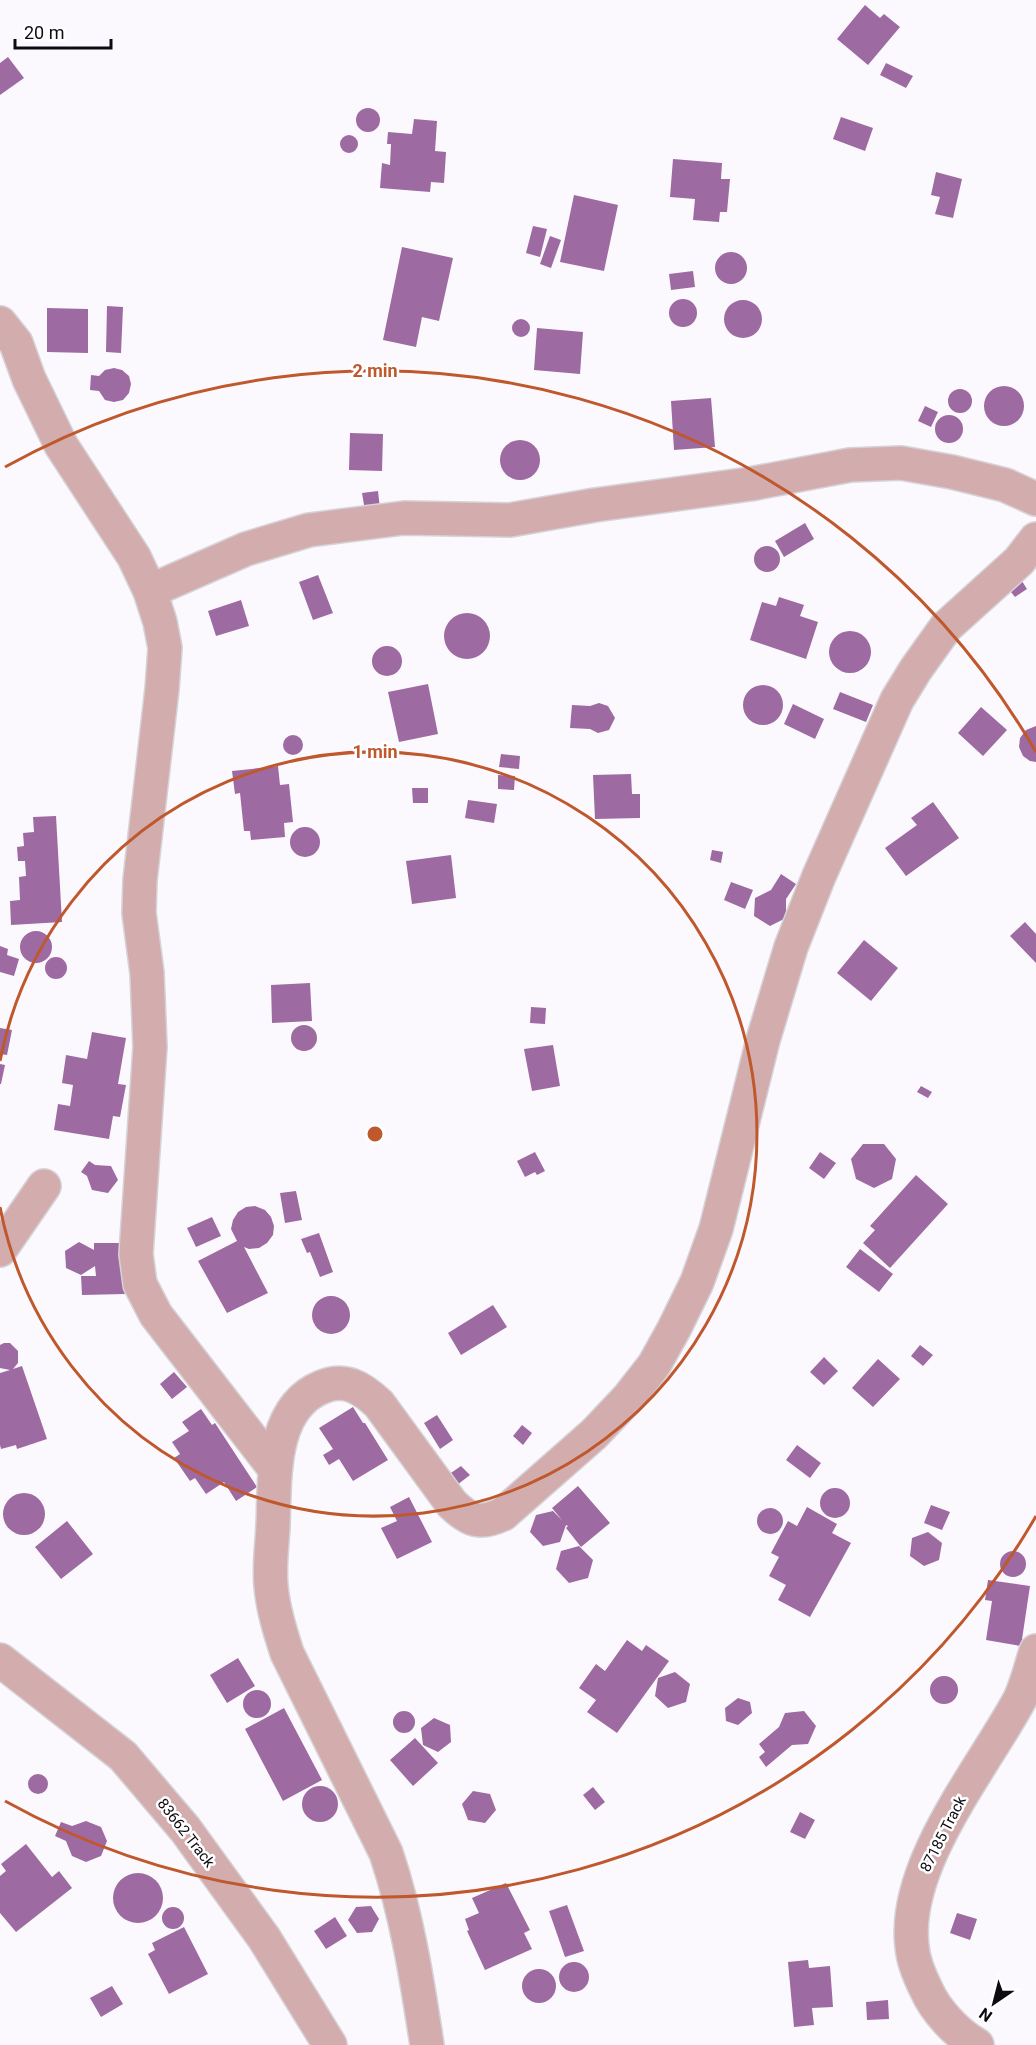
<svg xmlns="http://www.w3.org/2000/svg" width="1036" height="2045" viewBox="0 0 1036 2045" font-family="Roboto,sans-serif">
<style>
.building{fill:#9d6aa2}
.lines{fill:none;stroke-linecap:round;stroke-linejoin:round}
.minor-casing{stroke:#d6d3d8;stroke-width:36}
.minor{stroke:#d3adae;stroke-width:33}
.ring{fill:none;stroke:#bf582d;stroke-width:3}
.labels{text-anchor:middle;stroke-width:5;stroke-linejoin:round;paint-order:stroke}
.street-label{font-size:15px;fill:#0f0a12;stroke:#fff}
.centre{fill:#bf582d;stroke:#fff;stroke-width:3}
.ring-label{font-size:18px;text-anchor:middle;font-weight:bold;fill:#bf582d;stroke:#fff;stroke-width:5;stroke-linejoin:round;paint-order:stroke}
</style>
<rect width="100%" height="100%" fill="#fcf9fe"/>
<path class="building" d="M 865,5 L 880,18 L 884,14 L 900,27 L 868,65 L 837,39 Z
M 8,57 L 24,78 L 0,95 L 0,63 Z
M 886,63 L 913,76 L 906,88 L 880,75 Z
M356 120a12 12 0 1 1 24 0a12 12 0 1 1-24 0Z
M 841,117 L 873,128 L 865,151 L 833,139 Z
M 414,119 L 437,121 L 435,151 L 446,152 L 444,183 L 431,182 L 430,192 L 380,188 L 382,163 L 390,165 L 391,144 L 387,144 L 388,132 L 412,134 Z
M340 144a9 9 0 1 1 18 0a9 9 0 1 1-18 0Z
M 673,159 L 722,163 L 721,179 L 730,179 L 727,212 L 720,212 L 719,222 L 693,220 L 695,199 L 670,197 Z
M 936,172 L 962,179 L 953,218 L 935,214 L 940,197 L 931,195 Z
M 574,195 L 618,205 L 604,271 L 560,262 Z
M 533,226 L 547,229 L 540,257 L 526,253 Z
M 550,236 L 561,240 L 551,268 L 540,264 Z
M 402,247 L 453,258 L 439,321 L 422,317 L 416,347 L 383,340 Z
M715 268a16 16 0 1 1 32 0a16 16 0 1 1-32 0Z
M 693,271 L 695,287 L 671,290 L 669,274 Z
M669 313a14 14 0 1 1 28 0a14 14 0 1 1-28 0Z
M724 319a19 19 0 1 1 38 0a19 19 0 1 1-38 0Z
M 107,306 L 123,307 L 121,353 L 106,352 Z
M 47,308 L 88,309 L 88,353 L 47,352 Z
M512 328a9 9 0 1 1 18 0a9 9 0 1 1-18 0Z
M 537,328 L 583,332 L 580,374 L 534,370 Z
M 114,368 L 122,370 L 129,376 L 131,384 L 129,393 L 123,400 L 114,402 L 105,400 L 99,391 L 90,390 L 91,375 L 99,376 L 105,370 Z
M984 406a20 20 0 1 1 40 0a20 20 0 1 1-40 0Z
M948 401a12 12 0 1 1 24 0a12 12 0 1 1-24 0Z
M 711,398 L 715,447 L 674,450 L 671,401 Z
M 925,406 L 938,412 L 931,427 L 918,421 Z
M935 429a14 14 0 1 1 28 0a14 14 0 1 1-28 0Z
M 350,433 L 383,434 L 382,471 L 349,470 Z
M500 460a20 20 0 1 1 40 0a20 20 0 1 1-40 0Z
M 378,491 L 380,509 L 365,511 L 362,493 Z
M 805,523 L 814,539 L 784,557 L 775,541 Z
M754 559a13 13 0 1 1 26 0a13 13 0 1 1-26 0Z
M 318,575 L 333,613 L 313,620 L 299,582 Z
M 1020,578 L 1027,589 L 1015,597 L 1007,587 Z
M 779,597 L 804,605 L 800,616 L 818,622 L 806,659 L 750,640 L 762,602 L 776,606 Z
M 241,600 L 249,626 L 216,636 L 208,611 Z
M444 636a23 23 0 1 1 46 0a23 23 0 1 1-46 0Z
M829 652a21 21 0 1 1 42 0a21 21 0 1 1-42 0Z
M372 661a15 15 0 1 1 30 0a15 15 0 1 1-30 0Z
M 428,684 L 438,734 L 399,742 L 388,692 Z
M743 705a20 20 0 1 1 40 0a20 20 0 1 1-40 0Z
M 840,692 L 873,705 L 866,722 L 833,709 Z
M 599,703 L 608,706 L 615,718 L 609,730 L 598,733 L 590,729 L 570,728 L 572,705 L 590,706 Z
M 793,704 L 824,719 L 815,739 L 784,724 Z
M 981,707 L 1007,730 L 983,756 L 958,733 Z
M 1036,726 L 1036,762 L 1030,761 L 1023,756 L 1019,747 L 1020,738 L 1026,730 Z
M283 745a10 10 0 1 1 20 0a10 10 0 1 1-20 0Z
M 501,754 L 520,756 L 519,769 L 499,767 Z
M 278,766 L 280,785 L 289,784 L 293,822 L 284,823 L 285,837 L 251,840 L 250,831 L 244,831 L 240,793 L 235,794 L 232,771 Z
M 631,774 L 632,794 L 640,794 L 640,818 L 595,819 L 593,775 Z
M 498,775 L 515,776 L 514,790 L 498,789 Z
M 412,788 L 428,788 L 428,803 L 413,803 Z
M 468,800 L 497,804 L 494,823 L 465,818 Z
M 933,802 L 959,838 L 906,876 L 885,848 L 917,825 L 911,818 Z
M 56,816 L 62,922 L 11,925 L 10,901 L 20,900 L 19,877 L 26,876 L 25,861 L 18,861 L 17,847 L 24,846 L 23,833 L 34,832 L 33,817 Z
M290 842a15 15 0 1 1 30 0a15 15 0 1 1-30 0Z
M 712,850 L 723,852 L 721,863 L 710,860 Z
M 451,855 L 456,898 L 412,904 L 406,861 Z
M 781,874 L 796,884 L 786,899 L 786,918 L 770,926 L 754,916 L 755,898 L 771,890 Z
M 731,882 L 753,890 L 745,909 L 724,900 Z
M 1025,922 L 1036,934 L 1036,963 L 1010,936 Z
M20 947a16 16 0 1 1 32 0a16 16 0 1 1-32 0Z
M 864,940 L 898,968 L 871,1001 L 837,973 Z
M 0,946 L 8,949 L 7,955 L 19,959 L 14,976 L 0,972 Z
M45 968a11 11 0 1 1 22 0a11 11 0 1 1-22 0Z
M 310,983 L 312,1021 L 272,1023 L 271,985 Z
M 531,1007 L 546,1008 L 545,1024 L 530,1023 Z
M291 1038a13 13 0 1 1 26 0a13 13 0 1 1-26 0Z
M 0,1028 L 12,1030 L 7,1055 L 0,1054 Z
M 92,1032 L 126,1038 L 118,1084 L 126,1085 L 120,1117 L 113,1116 L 109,1139 L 54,1130 L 58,1104 L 70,1106 L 73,1085 L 62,1083 L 66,1055 L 87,1059 Z
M 553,1045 L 560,1086 L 532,1091 L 524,1049 Z
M 0,1064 L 5,1065 L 1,1084 L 0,1084 Z
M 921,1086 L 932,1092 L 928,1098 L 917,1092 Z
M 863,1144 L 884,1144 L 896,1159 L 892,1179 L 874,1188 L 856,1179 L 851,1159 Z
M 535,1152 L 545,1171 L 537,1175 L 535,1172 L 525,1177 L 517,1161 Z
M 820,1152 L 836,1163 L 824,1179 L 809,1168 Z
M 89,1161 L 95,1165 L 111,1166 L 118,1180 L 108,1193 L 92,1190 L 87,1176 L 81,1172 Z
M 916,1175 L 948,1204 L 890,1268 L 863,1243 L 875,1230 L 870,1226 Z
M 296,1191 L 302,1220 L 285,1223 L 280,1193 Z
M 255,1206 L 265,1210 L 271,1217 L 274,1226 L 273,1235 L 267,1243 L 259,1248 L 249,1249 L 244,1247 L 268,1293 L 227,1313 L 198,1261 L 237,1241 L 231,1229 L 233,1220 L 238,1212 L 246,1207 Z
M 212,1217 L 221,1236 L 196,1247 L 187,1228 Z
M 319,1233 L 333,1272 L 320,1277 L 310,1252 L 307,1253 L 301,1239 Z
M 79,1242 L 94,1250 L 94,1260 L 94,1243 L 123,1243 L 125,1294 L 82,1295 L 81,1276 L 96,1276 L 95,1266 L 81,1275 L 66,1268 L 65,1251 Z
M 860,1249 L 893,1274 L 879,1292 L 846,1267 Z
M312 1315a19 19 0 1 1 38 0a19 19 0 1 1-38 0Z
M 493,1305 L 507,1327 L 461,1355 L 448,1333 Z
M 4,1343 L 10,1343 L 18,1351 L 18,1363 L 13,1369 L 22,1366 L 47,1439 L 17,1449 L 16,1445 L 1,1449 L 0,1445 L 0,1373 L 10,1370 L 0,1368 L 0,1345 Z
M 920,1345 L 933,1355 L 923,1366 L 911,1356 Z
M 824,1357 L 838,1371 L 824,1385 L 810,1372 Z
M 878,1359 L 900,1379 L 873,1407 L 852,1388 Z
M 174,1372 L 187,1387 L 172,1399 L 160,1384 Z
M 353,1407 L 363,1423 L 365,1423 L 388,1460 L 353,1481 L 339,1459 L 329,1465 L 323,1455 L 333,1449 L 319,1428 Z
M 201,1409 L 212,1425 L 215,1423 L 257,1487 L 236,1501 L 224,1482 L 206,1494 L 195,1478 L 190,1481 L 174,1458 L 180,1454 L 172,1442 L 189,1431 L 182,1422 Z
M 437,1415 L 453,1440 L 440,1449 L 424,1423 Z
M 522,1425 L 532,1433 L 523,1445 L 513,1436 Z
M 797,1445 L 821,1463 L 810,1478 L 786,1460 Z
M 461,1466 L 470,1475 L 457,1485 L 448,1475 Z
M 578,1486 L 610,1523 L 581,1547 L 566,1528 L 568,1526 L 566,1525 L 560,1542 L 543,1546 L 530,1532 L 536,1515 L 553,1511 L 562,1520 L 552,1508 Z
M820 1503a15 15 0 1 1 30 0a15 15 0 1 1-30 0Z
M3 1514a21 21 0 1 1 42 0a21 21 0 1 1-42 0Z
M 409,1497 L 432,1542 L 397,1559 L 381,1528 L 397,1521 L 390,1507 Z
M 931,1505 L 950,1512 L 942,1530 L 924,1523 Z
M 807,1507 L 837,1524 L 832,1533 L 851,1543 L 810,1617 L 778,1600 L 786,1585 L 769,1576 L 779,1557 L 771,1553 L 788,1521 L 797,1526 Z
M757 1521a13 13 0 1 1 26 0a13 13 0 1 1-26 0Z
M 67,1521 L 93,1554 L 61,1579 L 35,1547 Z
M 928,1532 L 942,1543 L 939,1560 L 924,1566 L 910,1556 L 912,1538 Z
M 579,1546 L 593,1560 L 588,1578 L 569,1583 L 556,1569 L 561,1551 Z
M1000 1564a13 13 0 1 1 26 0a13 13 0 1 1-26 0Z
M 988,1580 L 1030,1586 L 1021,1646 L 986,1640 L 992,1601 L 985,1600 Z
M 627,1640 L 642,1651 L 646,1645 L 669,1661 L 617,1733 L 587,1712 L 596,1700 L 579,1688 L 596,1664 L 605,1671 Z
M 238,1658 L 255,1686 L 227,1703 L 210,1675 Z
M 675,1672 L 690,1684 L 686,1702 L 668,1708 L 655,1696 L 658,1678 Z
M930 1690a14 14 0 1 1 28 0a14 14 0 1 1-28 0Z
M243 1704a14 14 0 1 1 28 0a14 14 0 1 1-28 0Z
M 738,1698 L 750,1702 L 752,1713 L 738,1725 L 726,1721 L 725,1708 Z
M 284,1708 L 322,1780 L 283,1801 L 245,1729 Z
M393 1722a11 11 0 1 1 22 0a11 11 0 1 1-22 0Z
M 804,1711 L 816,1726 L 808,1744 L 792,1745 L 766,1767 L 759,1757 L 765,1752 L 759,1744 L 779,1727 L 785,1713 Z
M 434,1718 L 450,1725 L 451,1742 L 438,1752 L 423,1745 L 421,1728 Z
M 415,1738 L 438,1763 L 413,1786 L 390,1760 Z
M28 1784a10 10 0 1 1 20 0a10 10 0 1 1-20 0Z
M302 1804a18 18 0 1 1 36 0a18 18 0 1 1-36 0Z
M 593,1787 L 605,1802 L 595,1810 L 583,1795 Z
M 473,1791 L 490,1794 L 496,1810 L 485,1823 L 468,1820 L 462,1804 Z
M 800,1812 L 815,1820 L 805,1839 L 790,1832 Z
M 86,1821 L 101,1827 L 107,1841 L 101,1856 L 86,1862 L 72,1856 L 66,1841 L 55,1836 L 61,1822 L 72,1826 Z
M 26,1844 L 52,1877 L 59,1871 L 72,1888 L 16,1932 L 0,1913 L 0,1876 L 6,1871 L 1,1864 Z
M113 1898a25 25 0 1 1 50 0a25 25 0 1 1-50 0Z
M 506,1883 L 530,1930 L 524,1933 L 532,1949 L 485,1970 L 467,1931 L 469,1930 L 465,1919 L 479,1913 L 472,1898 Z
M 567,1905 L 584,1951 L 565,1957 L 549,1911 Z
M 371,1906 L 379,1919 L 372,1932 L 357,1933 L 348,1920 L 356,1907 Z
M162 1918a11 11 0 1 1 22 0a11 11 0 1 1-22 0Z
M 957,1913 L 977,1919 L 970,1940 L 950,1933 Z
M 335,1917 L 347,1936 L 326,1949 L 314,1931 Z
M 184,1927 L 208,1974 L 169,1994 L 148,1954 L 155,1950 L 152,1943 Z
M 808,1960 L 809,1968 L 830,1966 L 833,2007 L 812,2008 L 814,2025 L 794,2027 L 788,1962 Z
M559 1977a15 15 0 1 1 30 0a15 15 0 1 1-30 0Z
M522 1986a17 17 0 1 1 34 0a17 17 0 1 1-34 0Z
M 112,1986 L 123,2004 L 101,2017 L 90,1998 Z
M 888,2000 L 889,2019 L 867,2020 L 866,2002 Z"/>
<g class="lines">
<g class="minor-casing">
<path id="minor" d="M 0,323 L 16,343 L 29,379 L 61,445 L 134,557 L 150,591 L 160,622 L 165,648 L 162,689 L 140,880 L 139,913 L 147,973 L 150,1047 L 136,1254 L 140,1284 L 156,1315 L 275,1469
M 150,591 L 246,549 L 309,530 L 404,518 L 510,520 L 595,505 L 750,484 L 850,465 L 901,463 L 952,472 L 1005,485 L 1036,499
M 0,1250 L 44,1186
M 0,1660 L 123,1756 L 185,1829 L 264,1938 L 330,2045
M 427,2045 C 417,1980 407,1915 386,1853 L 287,1653 C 280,1631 273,1609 271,1586 C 269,1566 272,1546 273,1526 C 275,1480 270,1408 322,1387 C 345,1377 362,1388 379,1404 L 452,1504 C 470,1521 480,1525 503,1514 L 594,1434 L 629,1397 L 654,1365 L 674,1329 L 697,1282 L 716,1229 L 763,1040 L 791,947 L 819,876 L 897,700 L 916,669 L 946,627 L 1019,561 L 1036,539
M 977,2045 C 956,2033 935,2010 926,1989 C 919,1975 913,1961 912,1946 C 902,1865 983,1768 1020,1699 C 1027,1684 1031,1667 1036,1651"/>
</g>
<use href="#minor" class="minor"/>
</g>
<g class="ring">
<path d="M0 1061A382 382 0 1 1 0 1207"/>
<path d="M1036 1516A763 763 0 0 1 5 1801M5 467A763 763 0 0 1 1036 752"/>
</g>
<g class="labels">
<g class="street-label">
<text transform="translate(186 1833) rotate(52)" y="5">83662 Track</text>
<text transform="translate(943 1834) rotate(-63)" y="5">87185 Track</text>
</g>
</g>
<circle cx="375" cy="1134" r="9" class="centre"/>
<g class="ring-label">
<text x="375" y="377">2 min</text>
<text x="375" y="758">1 min</text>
</g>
<g transform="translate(994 2003) rotate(215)" stroke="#ffffff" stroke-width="4.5" paint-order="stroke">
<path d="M0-4.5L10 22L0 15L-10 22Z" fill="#0f0a12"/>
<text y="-9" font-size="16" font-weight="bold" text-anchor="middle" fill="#0f0a12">N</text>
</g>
<path d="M15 39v9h96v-9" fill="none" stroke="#0f0a12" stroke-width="3"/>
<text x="24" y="39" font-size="18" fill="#0f0a12" stroke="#ffffff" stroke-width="4.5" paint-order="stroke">20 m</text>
</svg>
